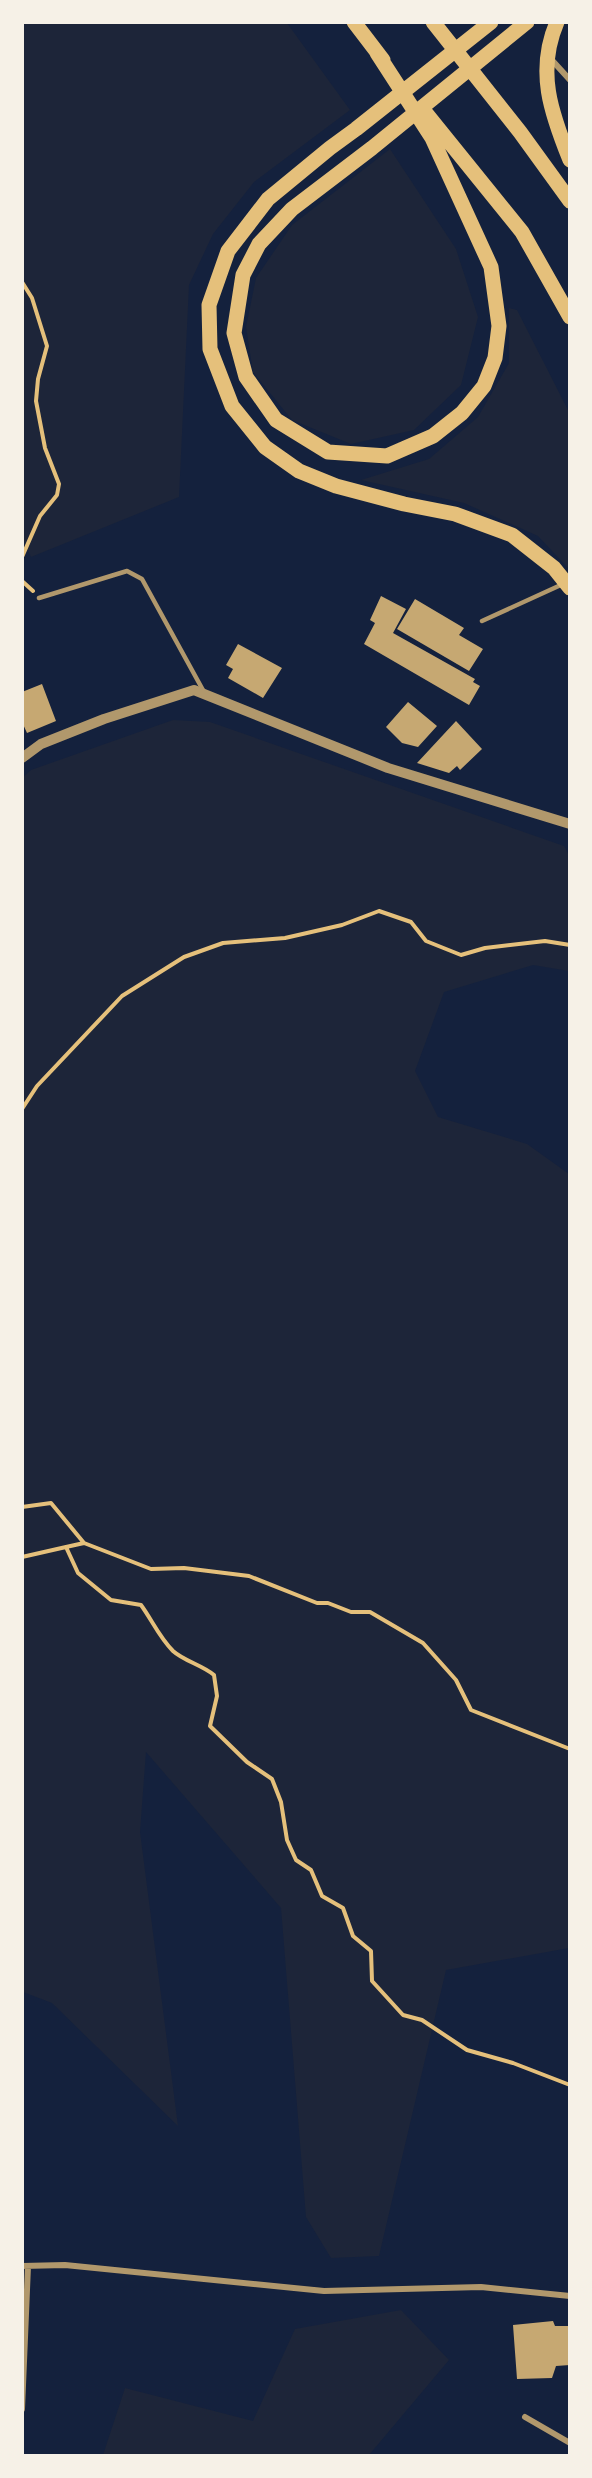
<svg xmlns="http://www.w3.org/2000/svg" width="592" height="2478" viewBox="0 0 592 2478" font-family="'Libre Baskerville',serif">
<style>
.green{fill:#1d2539}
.building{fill:#c6a872}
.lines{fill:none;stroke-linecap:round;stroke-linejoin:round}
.path{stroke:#e5c07b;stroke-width:4}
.service{stroke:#b1986c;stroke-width:4.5}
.minor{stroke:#b1986c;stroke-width:6}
.tertiary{stroke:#b1986c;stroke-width:10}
.primary{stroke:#e5c07b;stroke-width:15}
</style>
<rect width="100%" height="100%" fill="#14213d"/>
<path class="green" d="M 22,23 L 287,23 L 350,110 L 254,182 L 213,234 L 189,285 L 179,497 L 31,557 L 22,537 Z
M 390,149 L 456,249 L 478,317 L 461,385 L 414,430 L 351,444 L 292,420 L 253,372 L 246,327 L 256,278 L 292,225 Z
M 509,308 L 517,310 L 569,412 L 569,569 L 538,536 L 464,503 L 361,480 L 429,459 L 478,417 L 509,363 Z
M 173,720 L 210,722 L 564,846 L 569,855 L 569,971 L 533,965 L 444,992 L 415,1071 L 438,1117 L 527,1144 L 569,1174 L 569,1948 L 446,1970 L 379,2256 L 331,2258 L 306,2217 L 281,1908 L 146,1752 L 140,1832 L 178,2126 L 52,2003 L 23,1992 L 22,778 L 31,770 Z
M 401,2310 L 449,2360 L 369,2455 L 103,2455 L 125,2388 L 253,2421 L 295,2329 Z"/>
<path class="building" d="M 381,596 L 406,609 L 393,633 L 475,679 L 473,682 L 480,686 L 469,705 L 364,644 L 375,623 L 370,620 Z
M 415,599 L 464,628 L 459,635 L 483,649 L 469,671 L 397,629 Z
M 238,644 L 282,668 L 263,698 L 228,678 L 233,669 L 226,665 Z
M 42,684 L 56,721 L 27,733 L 22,722 L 22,692 Z
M 408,702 L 437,726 L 418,747 L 402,743 L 386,727 Z
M 456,721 L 482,749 L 460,770 L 457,766 L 449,773 L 417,763 Z
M 553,2321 L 555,2326 L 570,2326 L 570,2365 L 556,2366 L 552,2378 L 517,2379 L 513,2325 Z"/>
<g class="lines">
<path class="path" d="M 22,282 L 32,298 L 47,346 L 38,379 L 36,401 L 45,448 L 59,484 L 57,495 L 40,516 L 22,557
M 22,581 L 33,591
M 22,1109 L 37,1086 L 122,996 L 184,957 L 223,943 L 285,938 L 342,925 L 379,911 L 411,922 L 426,941 L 461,955 L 485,948 L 545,941 L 570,945
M 22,1507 L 51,1503 L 84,1543
M 66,1547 L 84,1543 L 151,1569 L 184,1568 L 249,1576 L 317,1603 L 328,1603 L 351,1612 L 370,1612 L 423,1643 L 456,1680 L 471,1710 L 570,1749
M 22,1557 L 66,1547 L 78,1573 L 111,1600 L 141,1605 C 152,1620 159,1637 173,1651 C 184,1661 202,1665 214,1675 L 217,1696 L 210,1726 L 247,1762 L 272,1779 L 281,1802 L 287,1840 L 296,1860 L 311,1870 L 322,1896 L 343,1908 L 353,1936 L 371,1951 L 372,1981 L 403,2015 L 422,2020 L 467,2050 L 513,2063 L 570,2085"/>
<path class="service" d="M 39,598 L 127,571 L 142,579 L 204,692
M 482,621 L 563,584"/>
<path class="minor" d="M 550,58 L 570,80
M 22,2266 L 65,2265 L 324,2291 L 481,2287 L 570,2296
M 22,2409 L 28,2266
M 525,2417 L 570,2443"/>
<path class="tertiary" d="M 22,758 L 41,744 L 104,719 L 194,690 L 388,768 L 570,824"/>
<path class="primary" d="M 354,22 L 383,60
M 433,22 L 520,132 L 570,201
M 491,22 L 356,129 L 330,148 L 268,199 L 228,251 L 209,305 L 210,349 L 232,406 L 265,447 L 299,471 L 336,486 L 404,504 L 455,514 L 512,535 L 554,568 L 570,588
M 557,22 C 536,71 551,113 570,160
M 377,53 L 432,138 L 491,267 L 499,326 L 495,358 L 484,386 L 462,413 L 433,436 L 387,456 L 328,452 L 276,420 L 246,377 L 234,333 L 243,275 L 259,244 L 292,209 L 372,148 L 527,22
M 425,112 L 522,232 L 570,317"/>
</g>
<rect width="592" height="2478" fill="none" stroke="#f6f1e7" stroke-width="48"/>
</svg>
